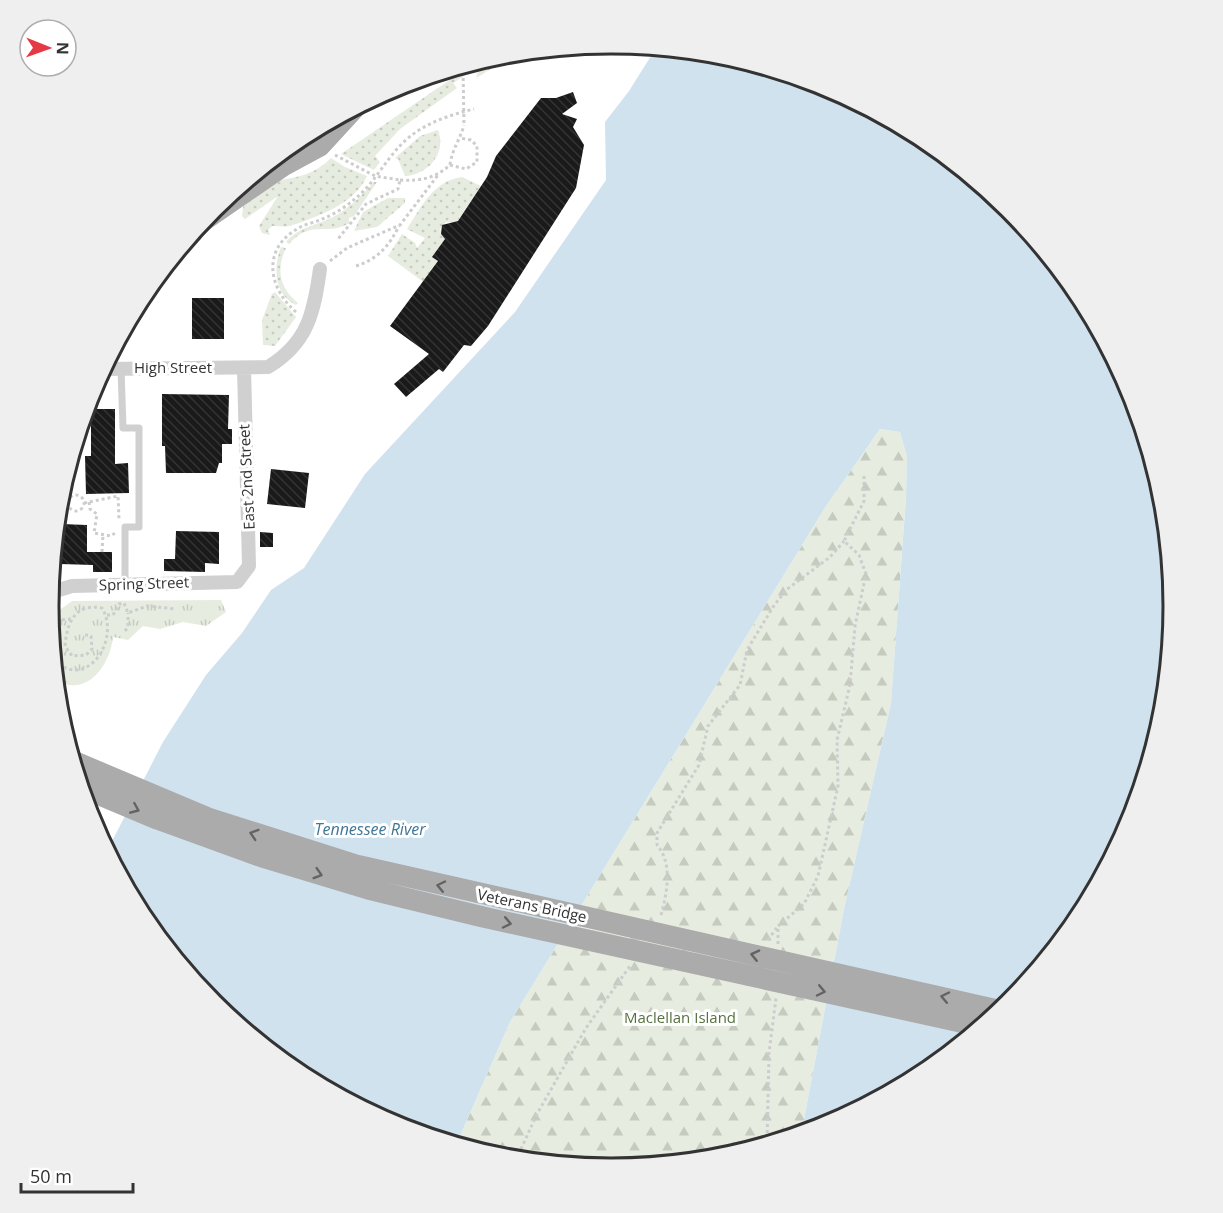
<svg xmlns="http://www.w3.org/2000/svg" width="1223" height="1213" viewBox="0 0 1223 1213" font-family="'Open Sans',sans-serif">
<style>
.grass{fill:url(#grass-dots)}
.forest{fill:url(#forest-firs)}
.park{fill:url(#park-tufts)}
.water{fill:#cfe2ee}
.building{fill:url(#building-back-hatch)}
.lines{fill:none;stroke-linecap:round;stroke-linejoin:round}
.path{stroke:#cdcdcd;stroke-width:3;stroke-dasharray:3 3;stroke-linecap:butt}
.service{stroke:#d0d0d0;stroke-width:7}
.minor{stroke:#d0d0d0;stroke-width:14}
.primary{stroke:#ababab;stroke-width:21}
.path-bridge{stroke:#cdcdcd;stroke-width:3;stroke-dasharray:3 3;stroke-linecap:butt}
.primary-bridge{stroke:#ababab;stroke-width:21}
.oneway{stroke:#636363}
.labels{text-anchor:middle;stroke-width:6;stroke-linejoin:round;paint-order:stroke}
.street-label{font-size:15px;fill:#333;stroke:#fff}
.park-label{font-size:15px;fill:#56703f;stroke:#fff}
.water-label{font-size:16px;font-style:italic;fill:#3f7597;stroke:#fff}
.rim{fill:none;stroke:#333;stroke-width:3}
</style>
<defs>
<pattern id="grass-dots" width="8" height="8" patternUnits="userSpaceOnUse" patternTransform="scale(1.5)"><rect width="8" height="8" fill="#e6ecdf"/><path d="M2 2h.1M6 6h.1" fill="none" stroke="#c6cbc0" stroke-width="1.8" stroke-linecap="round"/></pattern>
<pattern id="forest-firs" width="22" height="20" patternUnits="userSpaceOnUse" patternTransform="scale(1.5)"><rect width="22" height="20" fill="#e6ecdf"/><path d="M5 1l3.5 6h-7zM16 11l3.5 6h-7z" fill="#c6cbc0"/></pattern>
<pattern id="park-tufts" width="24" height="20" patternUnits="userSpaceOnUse" patternTransform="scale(1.5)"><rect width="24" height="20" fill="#e6ecdf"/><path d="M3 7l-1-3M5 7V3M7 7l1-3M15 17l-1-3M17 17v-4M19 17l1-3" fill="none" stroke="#c6cbc0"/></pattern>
<pattern id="building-back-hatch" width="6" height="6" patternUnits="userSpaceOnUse" patternTransform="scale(1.5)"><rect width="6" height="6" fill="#1a1a1a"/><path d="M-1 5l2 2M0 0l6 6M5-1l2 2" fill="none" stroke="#333"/></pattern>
</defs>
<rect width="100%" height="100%" fill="#fff"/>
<path class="grass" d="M 502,54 L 511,57 L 476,78 L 478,71 L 472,71 L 453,83 L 457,88 L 400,129 L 375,156 L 380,162 L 374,170 L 341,154 L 476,62 Z
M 438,130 C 447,153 428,175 405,176 L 398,159 L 395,158 L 420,136 Z
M 331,158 L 345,167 L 367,176 C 355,204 317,217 290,226 C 285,227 278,226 272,226 L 268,230 L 270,235 L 262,233 L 259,226 L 278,196 L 245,219 L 242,216 L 244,200 C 253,195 265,183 276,181 C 298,177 314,175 331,158 Z
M 462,177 L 481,186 L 456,223 L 446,222 L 440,229 L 445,239 L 433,257 L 438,261 L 443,303 L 422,281 L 388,256 L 402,234 L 415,243 L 417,248 L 425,238 L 407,229 C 422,206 433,181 462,177 Z
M 374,182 L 377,182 L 354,216 L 349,218 L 349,223 C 328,237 312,218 289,244 L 286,242 C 299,227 314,226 331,218 C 349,209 361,196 374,182 Z
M 388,198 L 405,198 L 405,203 L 377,227 L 354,231 L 363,212 Z
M 281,247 L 286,248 C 276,269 279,288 298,303 L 296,305 C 274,295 273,267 281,247 Z
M 275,292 L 296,317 L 275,346 L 263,345 L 262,320 L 272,294 Z"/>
<path class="forest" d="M 880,429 L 900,432 L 907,457 L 906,497 L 891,703 L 844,909 L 801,1135 L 721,1159 L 611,1169 L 501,1159 L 456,1145 L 510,1022 L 826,506 Z"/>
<path class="park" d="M 221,600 L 226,612 L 206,626 L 183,622 L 160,629 L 143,626 L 128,640 L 113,637 C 110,665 88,697 56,681 L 50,617 L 72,601 Z"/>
<path class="water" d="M 656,48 L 722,54 L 827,86 L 925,139 L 1010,209 L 1080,294 L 1132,391 L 1164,497 L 1174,607 L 1164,717 L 1132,822 L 1079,920 L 1009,1005 L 924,1075 L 827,1127 L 801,1135 L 844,909 L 891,703 L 906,497 L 907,457 L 900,432 L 880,429 L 826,506 L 510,1022 L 456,1145 L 396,1127 L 298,1074 L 213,1004 L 143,919 L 107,851 L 163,742 L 206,675 L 242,633 L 271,590 L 304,568 L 365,474 L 515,312 L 606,180 L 605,122 L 629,91 Z"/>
<path class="building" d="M 573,92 L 577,103 L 562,114 L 577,119 L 573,127 L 584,145 L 576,188 L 488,326 L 471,346 L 464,345 L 443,372 L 439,369 L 406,397 L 394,384 L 429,354 L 390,326 L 438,261 L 432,257 L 445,239 L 441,234 L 442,225 L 458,221 L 487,177 L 496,156 L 541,98 L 556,98 Z
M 192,298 L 224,298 L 224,339 L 192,339 Z
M 162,394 L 229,395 L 228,429 L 232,429 L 232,444 L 222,444 L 222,463 L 219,463 L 216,473 L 166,473 L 165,446 L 162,446 Z
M 91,409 L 115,409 L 115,464 L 128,463 L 129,493 L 86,494 L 85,456 L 91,456 Z
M 271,469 L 309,473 L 305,508 L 267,504 Z
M 61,524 L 87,525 L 87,552 L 112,552 L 112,572 L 93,572 L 93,565 L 60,564 Z
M 176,531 L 219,532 L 219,564 L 205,563 L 205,572 L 164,571 L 164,559 L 175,559 Z
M 260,532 L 273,533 L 273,547 L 260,547 Z"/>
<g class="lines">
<path class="path" d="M 335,155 L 375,176 L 400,180 L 398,189 L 366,204 L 338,239
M 450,165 L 466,169 L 477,162 L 477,146 L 471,140 L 460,138
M 400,180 C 421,181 434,179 450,165 C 452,149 460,140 464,125
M 330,261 L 347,248 L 400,225 L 438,175
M 166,266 L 200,238
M 356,266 C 378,259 389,246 399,226
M 296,312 C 269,289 261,250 297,229 C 304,224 314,223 322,219 C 335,214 347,206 357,197 C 373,184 384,163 398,148 C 418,125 446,116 474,109
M68 503a8 8 0 1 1 16 0a8 8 0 1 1-16 0Z
M 89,502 L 90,509 L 97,514 L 94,533 L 111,536 L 115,533
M 84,503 L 118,496 L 119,519
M 102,552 L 103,535
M 107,615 L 113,615 L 119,604 L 124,603 L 128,613 L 147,606 L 176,609
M 50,621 L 71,619
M 125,631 L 128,627 L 128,613
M 54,660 C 87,692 121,639 102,608 C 76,603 67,621 65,646 L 72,656 L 86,655 L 92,649 L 91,636 L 82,634
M 661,915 C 667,894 673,863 657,845 L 657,833 L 699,765 L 708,726 L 740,685 L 747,650 L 773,607 L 786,590 L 830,557 L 844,541
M 768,940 L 778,926
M 778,944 L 778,926 L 804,904 L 818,876 L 838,786 L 837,740 L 850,685 L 855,626 L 866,574 L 859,555 L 844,541 L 864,501 L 864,475
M 767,1145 L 769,1053 L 776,998
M 516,1160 L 537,1114 L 586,1028 L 630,966"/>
<path class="service" d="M 121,368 L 123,428 L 139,428 L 139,527 L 125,527 L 125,584"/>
<path class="minor" d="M 103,369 L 268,367 C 308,343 314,312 320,269
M 52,592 L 72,586 L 237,582 L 249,566 L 244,368"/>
<path class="primary" d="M 203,221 L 283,166 L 320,146 L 354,109"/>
<path class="path-bridge" d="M 463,66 L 464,125
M 65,734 L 76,743"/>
<path class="primary-bridge" d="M 73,761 L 208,818 L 356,865 L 1002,1011
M 81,787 L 157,819 L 262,857 L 368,889 L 483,917 L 983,1027"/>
</g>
<defs><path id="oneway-chevron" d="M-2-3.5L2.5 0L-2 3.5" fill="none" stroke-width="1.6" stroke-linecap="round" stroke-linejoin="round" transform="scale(1.5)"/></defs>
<g class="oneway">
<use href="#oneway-chevron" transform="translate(135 809) rotate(23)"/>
<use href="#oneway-chevron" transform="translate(254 834) rotate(-162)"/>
<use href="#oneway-chevron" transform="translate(318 874) rotate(17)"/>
<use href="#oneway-chevron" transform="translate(441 886) rotate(-168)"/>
<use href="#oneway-chevron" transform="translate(507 923) rotate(12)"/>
<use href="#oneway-chevron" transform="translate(755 955) rotate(-167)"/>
<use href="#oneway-chevron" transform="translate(821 991) rotate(12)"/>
<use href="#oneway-chevron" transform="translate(945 997) rotate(-168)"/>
</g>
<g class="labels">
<g class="street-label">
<text x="173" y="373">High Street</text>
<text transform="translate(247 477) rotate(-93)" y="5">East 2nd Street</text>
<text transform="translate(144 584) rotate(-2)" y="5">Spring Street</text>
<text transform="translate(532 906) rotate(12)" y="5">Veterans Bridge</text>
</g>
<g class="park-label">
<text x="680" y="1023">Maclellan Island</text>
</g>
<g class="water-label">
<text x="370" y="835">Tennessee River</text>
</g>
</g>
<path d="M0 0H1223V1213H0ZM59 606a552 552 0 1 1 1104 0a552 552 0 1 1-1104 0Z" fill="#efefef" fill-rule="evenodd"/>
<path class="rim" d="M59 606a552 552 0 1 1 1104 0a552 552 0 1 1-1104 0Z"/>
<g transform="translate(48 48) rotate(91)"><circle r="28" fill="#ffffff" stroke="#adadad" stroke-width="1.5"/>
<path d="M0-4.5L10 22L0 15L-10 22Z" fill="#e63946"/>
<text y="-9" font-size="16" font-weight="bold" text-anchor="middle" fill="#333333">N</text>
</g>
<path d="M21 1183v9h112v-9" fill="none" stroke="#333333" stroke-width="3"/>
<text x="30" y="1183" font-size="18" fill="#333333" stroke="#ffffff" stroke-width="4.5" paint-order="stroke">50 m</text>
</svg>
